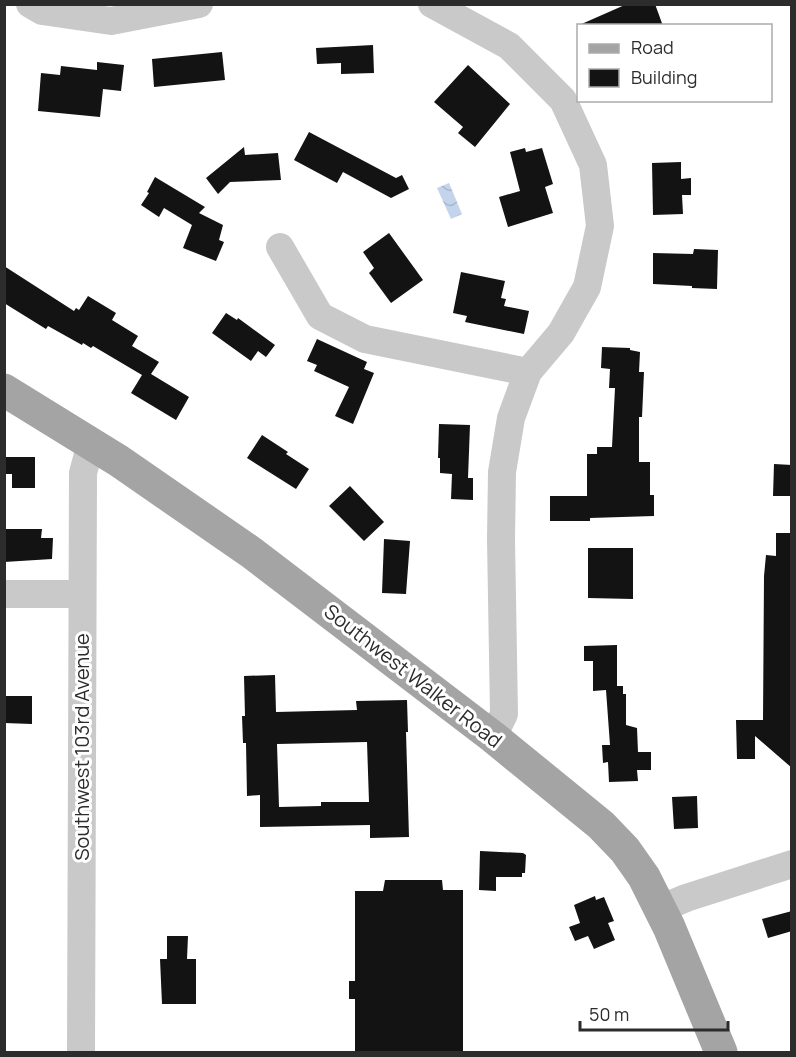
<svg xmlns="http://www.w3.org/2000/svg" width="796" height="1057" viewBox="0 0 796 1057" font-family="Manrope,sans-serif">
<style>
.water{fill:url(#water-waves)}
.building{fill:#131313;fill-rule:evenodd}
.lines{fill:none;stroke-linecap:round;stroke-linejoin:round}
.minor{stroke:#c9c9c9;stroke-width:28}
.major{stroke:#a4a4a4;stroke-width:33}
.labels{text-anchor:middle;stroke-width:6;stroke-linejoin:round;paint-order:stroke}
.street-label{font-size:20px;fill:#2c2c2c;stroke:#fff}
</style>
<defs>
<pattern id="water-waves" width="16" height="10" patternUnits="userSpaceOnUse" patternTransform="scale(1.5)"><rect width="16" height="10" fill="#c3d4ec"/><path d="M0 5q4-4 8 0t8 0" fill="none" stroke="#a8b6cb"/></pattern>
</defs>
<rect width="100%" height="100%" fill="#fff"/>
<path class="water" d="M 449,183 L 462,214 L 451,219 L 437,188 Z"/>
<path class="building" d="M 627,4 L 655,4 L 663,26 L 577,26 Z
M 373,45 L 374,73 L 341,74 L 341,63 L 317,64 L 316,48 Z
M 222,52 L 225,80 L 154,87 L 152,59 Z
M 97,62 L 124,65 L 121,91 L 103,89 L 100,117 L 38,111 L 41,73 L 60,75 L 61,66 L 97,70 Z
M 468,65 L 510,104 L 475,147 L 458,133 L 463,127 L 434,102 Z
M 309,132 L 396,178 L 402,175 L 409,189 L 391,198 L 343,172 L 337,183 L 294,160 Z
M 244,147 L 245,155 L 278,153 L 281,180 L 230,182 L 218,194 L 206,178 Z
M 525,148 L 526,152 L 542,148 L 553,184 L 545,187 L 553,213 L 508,227 L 499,197 L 520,191 L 510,152 Z
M 681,162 L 681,179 L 691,178 L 691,195 L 682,195 L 683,214 L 653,215 L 652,163 Z
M 155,177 L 205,207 L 199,213 L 223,225 L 219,240 L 224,242 L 216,261 L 183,248 L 192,225 L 164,208 L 159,217 L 141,205 L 149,193 L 147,192 Z
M 389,233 L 423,280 L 391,303 L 369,273 L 374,268 L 363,252 Z
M 694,249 L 718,250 L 717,289 L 692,288 L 692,286 L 653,284 L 653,253 L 693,254 Z
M 4,266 L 74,311 L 76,308 L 79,310 L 88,296 L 116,313 L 112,320 L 138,336 L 132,346 L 159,362 L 151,374 L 189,397 L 176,420 L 131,393 L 142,375 L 93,346 L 91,348 L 83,343 L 82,345 L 48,326 L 46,329 L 4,303 Z
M 461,272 L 505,281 L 501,298 L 506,299 L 504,306 L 529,311 L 524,334 L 465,322 L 467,316 L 453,313 Z
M 226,313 L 237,320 L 238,318 L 275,345 L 266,357 L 258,351 L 251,361 L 212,333 Z
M 317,339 L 367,362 L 364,369 L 374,373 L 353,424 L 335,416 L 349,387 L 314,371 L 317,365 L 307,361 Z
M 602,347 L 630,348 L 630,350 L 640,352 L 639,372 L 644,372 L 642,417 L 639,417 L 639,462 L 650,462 L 650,495 L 654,495 L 654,516 L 590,518 L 590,521 L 550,521 L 550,496 L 587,496 L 587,454 L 597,454 L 597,447 L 612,447 L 615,388 L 609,388 L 610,369 L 601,368 Z
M 439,424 L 470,425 L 468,478 L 473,478 L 473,500 L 451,499 L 452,474 L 440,473 L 440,458 L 438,458 Z
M 262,435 L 288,452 L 286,454 L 309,469 L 296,489 L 247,458 Z
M 4,457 L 35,457 L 35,488 L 12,488 L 12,474 L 4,474 Z
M 774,464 L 792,465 L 792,496 L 773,496 Z
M 350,486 L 384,522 L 364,541 L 329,506 Z
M 4,529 L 42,529 L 41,538 L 53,538 L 52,559 L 4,562 Z
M 776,533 L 792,533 L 792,768 L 755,736 L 755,759 L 737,759 L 736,720 L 763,720 L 764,576 L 766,555 L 776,556 Z
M 384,539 L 410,541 L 406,594 L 382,593 Z
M 588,548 L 633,548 L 633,599 L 588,598 Z
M 617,645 L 617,686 L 623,686 L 623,694 L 626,694 L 626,725 L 637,728 L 638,752 L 651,752 L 651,770 L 637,770 L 638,781 L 609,782 L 608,762 L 603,763 L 602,745 L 610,745 L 606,690 L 593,691 L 593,661 L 584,661 L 584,646 Z
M 275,675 L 276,712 L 357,710 L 356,701 L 407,700 L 408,732 L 406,732 L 409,837 L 370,838 L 370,825 L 260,827 L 260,795 L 247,796 L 246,743 L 243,743 L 242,716 L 245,716 L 244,676 ZM 367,742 L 369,802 L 321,802 L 321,806 L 279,807 L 277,744 Z
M 4,696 L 32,696 L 32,724 L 4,723 Z
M 697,796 L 698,828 L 674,829 L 672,797 Z
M 480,851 L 523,853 L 526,855 L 525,873 L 522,873 L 522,877 L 496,877 L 496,891 L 479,890 Z
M 385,880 L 442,880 L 443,890 L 463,890 L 463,1053 L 355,1053 L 355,999 L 349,999 L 349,981 L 355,981 L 355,891 L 383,891 Z
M 595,896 L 596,900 L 604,897 L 614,921 L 608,923 L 615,940 L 594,949 L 588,936 L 575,941 L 569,927 L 580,923 L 574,905 Z
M 792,911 L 792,931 L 768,938 L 762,919 Z
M 167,936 L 188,936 L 187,959 L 196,959 L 196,1004 L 162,1004 L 160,959 L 167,959 Z"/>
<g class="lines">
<path class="minor" d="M 30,4 L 42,11 L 111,21 L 199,4
M 432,4 L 509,46 L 563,100 L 593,165 L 600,226 L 587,287 L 561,333 L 528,372 L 511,418 L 502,472 L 501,539 L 504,714 L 493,737
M 280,247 L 320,316 L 365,339 L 528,372
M 4,594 L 82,594
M 660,909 L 686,898 L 792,864
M 81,1052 L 83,473 L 91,443"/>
<path class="major" d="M 4,390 L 119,461 L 252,553 L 493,737 L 601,825 L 625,850 L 644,877 L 669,927 L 721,1052"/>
</g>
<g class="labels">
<g class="street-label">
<text transform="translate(413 676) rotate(38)" y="7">Southwest Walker Road</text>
<text transform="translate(82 747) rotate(-90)" y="7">Southwest 103rd Avenue</text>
</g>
</g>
<rect width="796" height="1057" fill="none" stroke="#2c2c2c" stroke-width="12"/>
<rect x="577" y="24" width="195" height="78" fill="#ffffff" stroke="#ababab" stroke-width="1.5"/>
<rect x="589" y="44" width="30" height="9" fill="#a4a4a4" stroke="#ababab" stroke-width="1.5"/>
<text x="631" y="54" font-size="18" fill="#2c2c2c">Road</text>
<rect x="589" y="69" width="30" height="18" fill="#131313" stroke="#ababab" stroke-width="1.5"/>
<text x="631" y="84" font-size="18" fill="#2c2c2c">Building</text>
<path d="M580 1021v9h148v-9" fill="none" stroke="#2c2c2c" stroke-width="3"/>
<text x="589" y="1021" font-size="18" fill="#2c2c2c" stroke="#ffffff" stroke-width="4.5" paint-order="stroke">50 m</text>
</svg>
